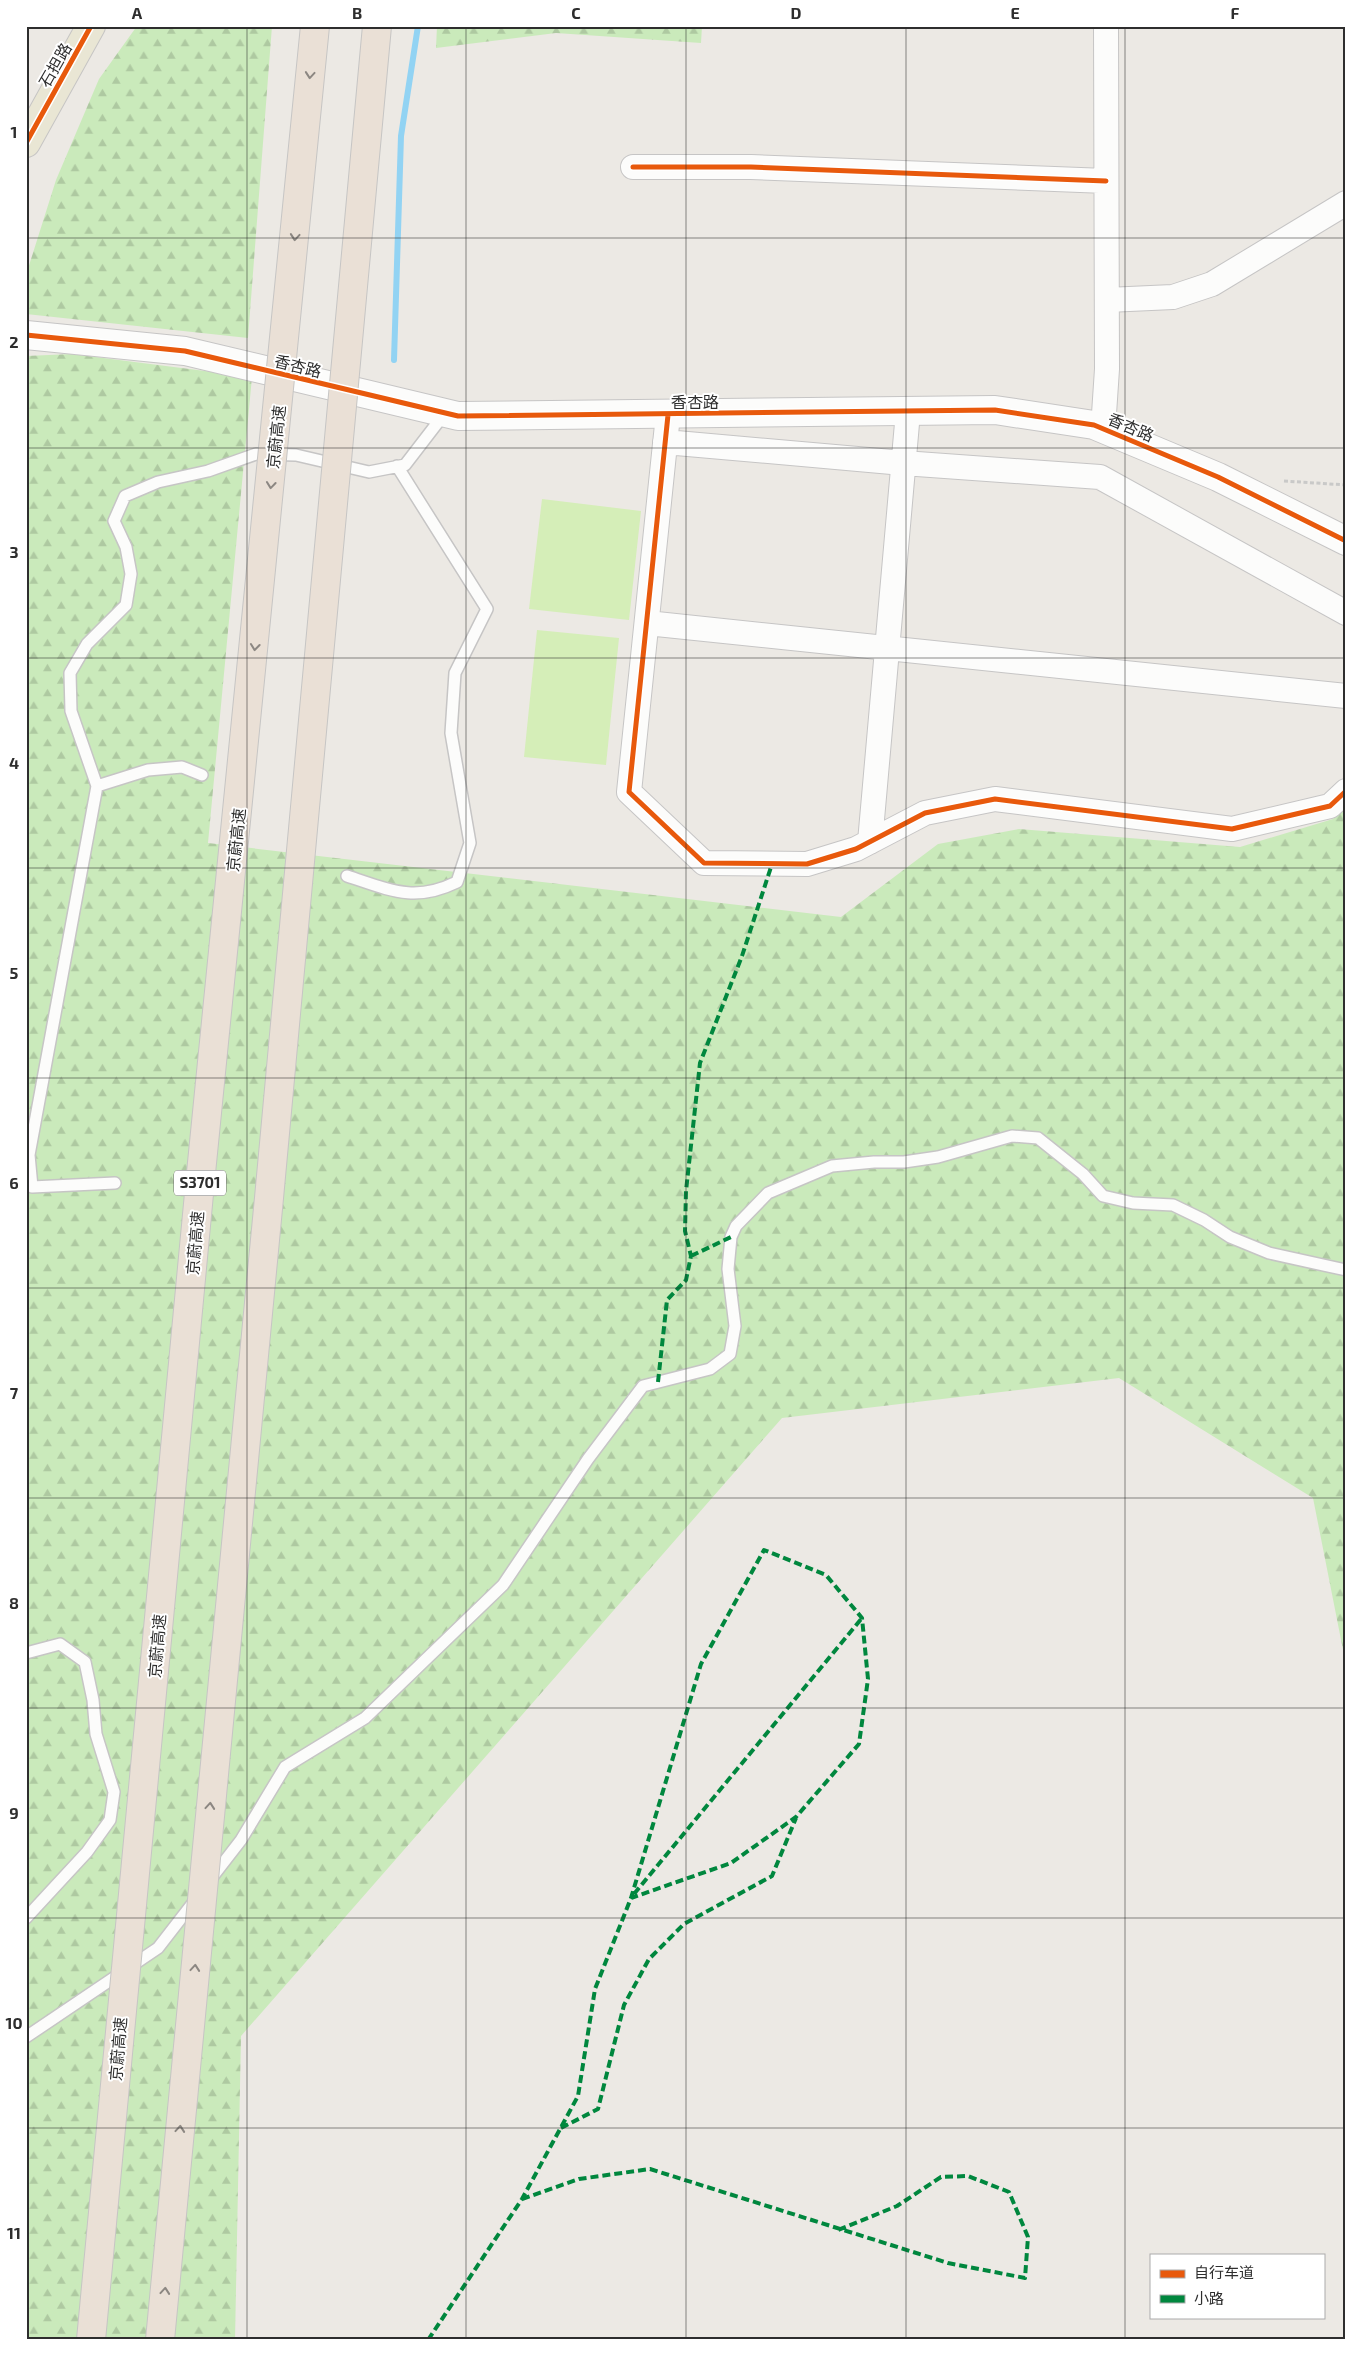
<svg xmlns="http://www.w3.org/2000/svg" width="1372" height="2366" viewBox="0 0 1372 2366" font-family="'Exo 2','Noto Sans SC',sans-serif">
<style>
.forest{fill:url(#forest-firs)}
.pitch{fill:#d5eeb8}
.lines{fill:none;stroke-linecap:round;stroke-linejoin:round}
.stream{stroke:#92d3f3;stroke-width:6}
.lane-casing{stroke:#c6c5c5;stroke-width:14}
.street-casing{stroke:#c6c5c5;stroke-width:26}
.secondary-casing{stroke:#c6c5c5;stroke-width:30}
.primary-casing{stroke:#c6c5c4;stroke-width:30}
.path{stroke:#c9c9c8;stroke-width:3;stroke-dasharray:4 2.5;stroke-linecap:butt}
.lane{stroke:#fcfcfb;stroke-width:11}
.street{stroke:#fcfcfb;stroke-width:24}
.secondary{stroke:#fcfcfb;stroke-width:28}
.primary{stroke:#e9e6d4;stroke-width:28}
.highway-bridge-casing{stroke:#c6c5c4;stroke-width:30;stroke-linecap:butt}
.highway-bridge{stroke:#eae0d6;stroke-width:28}
.quiet{stroke:#00873e;stroke-width:4;stroke-dasharray:8 4;stroke-linecap:butt}
.cycleway-casing{stroke:#fff;stroke-width:8}
.cycleway{stroke:#e8590c;stroke-width:5}
.oneway{stroke:#8c8782}
.grid{fill:none;stroke:#2e2e2e;stroke-width:1;stroke-opacity:0.55}
.labels{text-anchor:middle;stroke-width:4;stroke-linejoin:round;paint-order:stroke}
.shield{fill:#fff;stroke:#6d6d6d;stroke-width:1}
.shield-label{font-size:15px;font-weight:bold;fill:#2e2e2e}
.street-label{font-size:16px;fill:#2e2e2e;stroke:#fff}
.neatline{fill:none;stroke:#2e2e2e;stroke-width:2}
.grid-label{font-size:16px;text-anchor:middle;font-weight:bold;fill:#2e2e2e}
</style>
<defs>
<pattern id="forest-firs" width="22" height="20" patternUnits="userSpaceOnUse" patternTransform="scale(1.25)"><rect width="22" height="20" fill="#caeabb"/><path d="M5 1l3.5 6h-7zM16 11l3.5 6h-7z" fill="#aec9a1"/></pattern>
</defs>
<rect width="100%" height="100%" fill="#ece9e4"/>
<path class="forest" d="M 137,26 L 272,26 L 248,338 L 26,314 L 26,275 L 56,180 L 99,79 Z
M 437,26 L 702,26 L 701,43 L 556,33 L 436,48 Z
M 72,354 L 252,377 L 208,843 L 841,917 L 938,844 L 1019,829 L 1240,847 L 1333,819 L 1346,808 L 1346,1665 L 1313,1498 L 1119,1378 L 782,1418 L 241,2036 L 235,2340 L 26,2340 L 26,356 Z"/>
<path class="pitch" d="M 542,499 L 641,511 L 629,620 L 529,609 Z
M 537,630 L 619,638 L 606,765 L 524,757 Z"/>
<g class="lines">
<path class="stream" d="M 394,360 L 401,136 L 418,26"/>
<g class="lane-casing">
<path id="lane" d="M 97,786 L 148,770 L 182,767 L 202,775
M 347,876 C 390,890 414,903 457,882 L 470,843 L 451,733 L 455,673 L 487,609 L 397,466
M 115,1183 L 32,1187 L 29,1155 L 97,786 L 71,711 L 70,673 L 87,644 L 126,605 L 131,574 L 126,547 L 114,521 L 125,496 L 158,482 L 208,471 L 256,454 L 296,455 L 369,472 L 405,465 L 445,413
M 26,1653 L 60,1644 L 85,1662 L 93,1700 L 96,1734 L 114,1792 L 110,1820 L 87,1852 L 26,1918
M 210,1880 L 241,1840 L 285,1767 L 365,1718 L 503,1585 L 588,1459 L 643,1386 L 710,1369 L 730,1354 L 735,1326 L 728,1269 L 731,1237 L 736,1226 L 768,1193 L 832,1166 L 874,1162 L 904,1162 L 938,1157 L 1012,1136 L 1038,1138 L 1083,1174 L 1103,1196 L 1133,1203 L 1173,1205 L 1204,1220 L 1230,1237 L 1269,1253 L 1346,1270
M 26,2037 L 158,1948 L 196,1899"/>
</g>
<g class="street-casing">
<path id="street" d="M 633,167 L 751,167 L 1106,181
M 1107,300 L 1173,297 L 1212,284 L 1346,203
M 668,415 L 629,792 L 704,863 L 807,864 L 856,849 L 925,813 L 995,799 L 1232,829 L 1330,806 L 1346,791
M 1103,429 L 1107,369 L 1106,26
M 665,442 L 903,463 L 1100,477 L 1346,613
M 647,623 L 1346,696
M 870,842 L 908,412"/>
</g>
<g class="secondary-casing">
<path id="secondary" d="M 26,335 L 185,351 L 458,416 L 995,410 L 1094,425 L 1218,477 L 1346,541"/>
</g>
<g class="primary-casing">
<path id="primary" d="M 26,143 L 91,26"/>
</g>
<path class="path" d="M 1284,481 L 1346,485"/>
<use href="#lane" class="lane"/>
<use href="#street" class="street"/>
<use href="#secondary" class="secondary"/>
<use href="#primary" class="primary"/>
<g class="highway-bridge-casing">
<path id="highway-bridge" d="M 91,2340 L 200,1183 L 315,26
M 160,2340 L 269,1198 L 377,26"/>
</g>
<use href="#highway-bridge" class="highway-bridge"/>
<path class="quiet" d="M 691,1256 L 731,1237
M 658,1382 L 667,1300 L 686,1280 L 691,1256 L 685,1231 L 686,1191 L 700,1063 L 742,956 L 772,864
M 634,1894 L 862,1618
M 561,2128 L 598,2109 L 624,2005 L 649,1959 L 684,1924 L 772,1876 L 796,1818
M 522,2199 L 579,2179 L 650,2169 L 948,2263 L 1025,2278 L 1028,2237 L 1009,2192 L 968,2176 L 941,2177 L 897,2206 L 838,2230
M 428,2340 L 522,2199 L 578,2096 L 595,1989 L 631,1898 L 701,1664 L 764,1550 L 826,1575 L 862,1618 L 868,1679 L 859,1744 L 796,1817 L 731,1863 L 631,1898"/>
<g class="cycleway-casing">
<path id="cycleway" d="M 26,143 L 91,26
M 633,167 L 751,167 L 1106,181
M 26,335 L 185,351 L 458,416 L 995,410 L 1094,425 L 1218,477 L 1346,541
M 668,415 L 629,792 L 704,863 L 807,864 L 856,849 L 925,813 L 995,799 L 1232,829 L 1330,806 L 1346,791"/>
</g>
<use href="#cycleway" class="cycleway"/>
</g>
<defs><path id="oneway-chevron" d="M-2-3.5L2.5 0L-2 3.5" fill="none" stroke-width="1.6" stroke-linecap="round" stroke-linejoin="round" transform="scale(1.25)"/></defs>
<g class="oneway">
<use href="#oneway-chevron" transform="translate(310 75) rotate(95)"/>
<use href="#oneway-chevron" transform="translate(295 237) rotate(95)"/>
<use href="#oneway-chevron" transform="translate(271 485) rotate(96)"/>
<use href="#oneway-chevron" transform="translate(255 647) rotate(96)"/>
<use href="#oneway-chevron" transform="translate(210 1806) rotate(-85)"/>
<use href="#oneway-chevron" transform="translate(195 1968) rotate(-85)"/>
<use href="#oneway-chevron" transform="translate(180 2129) rotate(-85)"/>
<use href="#oneway-chevron" transform="translate(165 2291) rotate(-85)"/>
</g>
<path class="grid" d="M 247,26 L 247,2340M 466,26 L 466,2340M 686,26 L 686,2340M 906,26 L 906,2340M 1125,26 L 1125,2340M 26,238 L 1346,238M 26,448 L 1346,448M 26,658 L 1346,658M 26,868 L 1346,868M 26,1078 L 1346,1078M 26,1288 L 1346,1288M 26,1498 L 1346,1498M 26,1708 L 1346,1708M 26,1918 L 1346,1918M 26,2128 L 1346,2128"/>
<g class="labels">
<rect class="shield" x="174" y="1170.5" width="52" height="25" rx="4"/>
<g class="shield-label">
<text x="200" y="1188">S3701</text>
</g>
<g class="street-label">
<text transform="translate(55 65) rotate(-60)" y="6">石担路</text>
<text transform="translate(298 366) rotate(14)" y="6">香杏路</text>
<text x="695" y="408">香杏路</text>
<text transform="translate(1131 427) rotate(23)" y="6">香杏路</text>
<text transform="translate(276 437) rotate(-84)" y="6">京蔚高速</text>
<text transform="translate(236 840) rotate(-84)" y="6">京蔚高速</text>
<text transform="translate(195 1243) rotate(-85)" y="6">京蔚高速</text>
<text transform="translate(157 1646) rotate(-85)" y="6">京蔚高速</text>
<text transform="translate(118 2049) rotate(-85)" y="6">京蔚高速</text>
</g>
</g>
<rect width="1372" height="2366" fill="none" stroke="#ffffff" stroke-width="55"/>
<rect x="1150" y="2254" width="175" height="65" fill="#ffffff" stroke="#ababab"/>
<rect x="1160" y="2270" width="25" height="8" fill="#e8590c" stroke="#ababab"/>
<text x="1194" y="2278" font-size="15" fill="#2e2e2e">自行车道</text>
<rect x="1160" y="2295" width="25" height="8" fill="#00873e" stroke="#ababab"/>
<text x="1194" y="2304" font-size="15" fill="#2e2e2e">小路</text>
<rect x="28" y="28" width="1316" height="2310" class="neatline"/>
<g class="grid-label">
<text x="137" y="19">A</text>
<text x="357" y="19">B</text>
<text x="576" y="19">C</text>
<text x="796" y="19">D</text>
<text x="1015" y="19">E</text>
<text x="1235" y="19">F</text>
<text x="14" y="138">1</text>
<text x="14" y="348">2</text>
<text x="14" y="558">3</text>
<text x="14" y="769">4</text>
<text x="14" y="979">5</text>
<text x="14" y="1189">6</text>
<text x="14" y="1399">7</text>
<text x="14" y="1609">8</text>
<text x="14" y="1819">9</text>
<text x="14" y="2029">10</text>
<text x="14" y="2239">11</text>
</g>
</svg>
